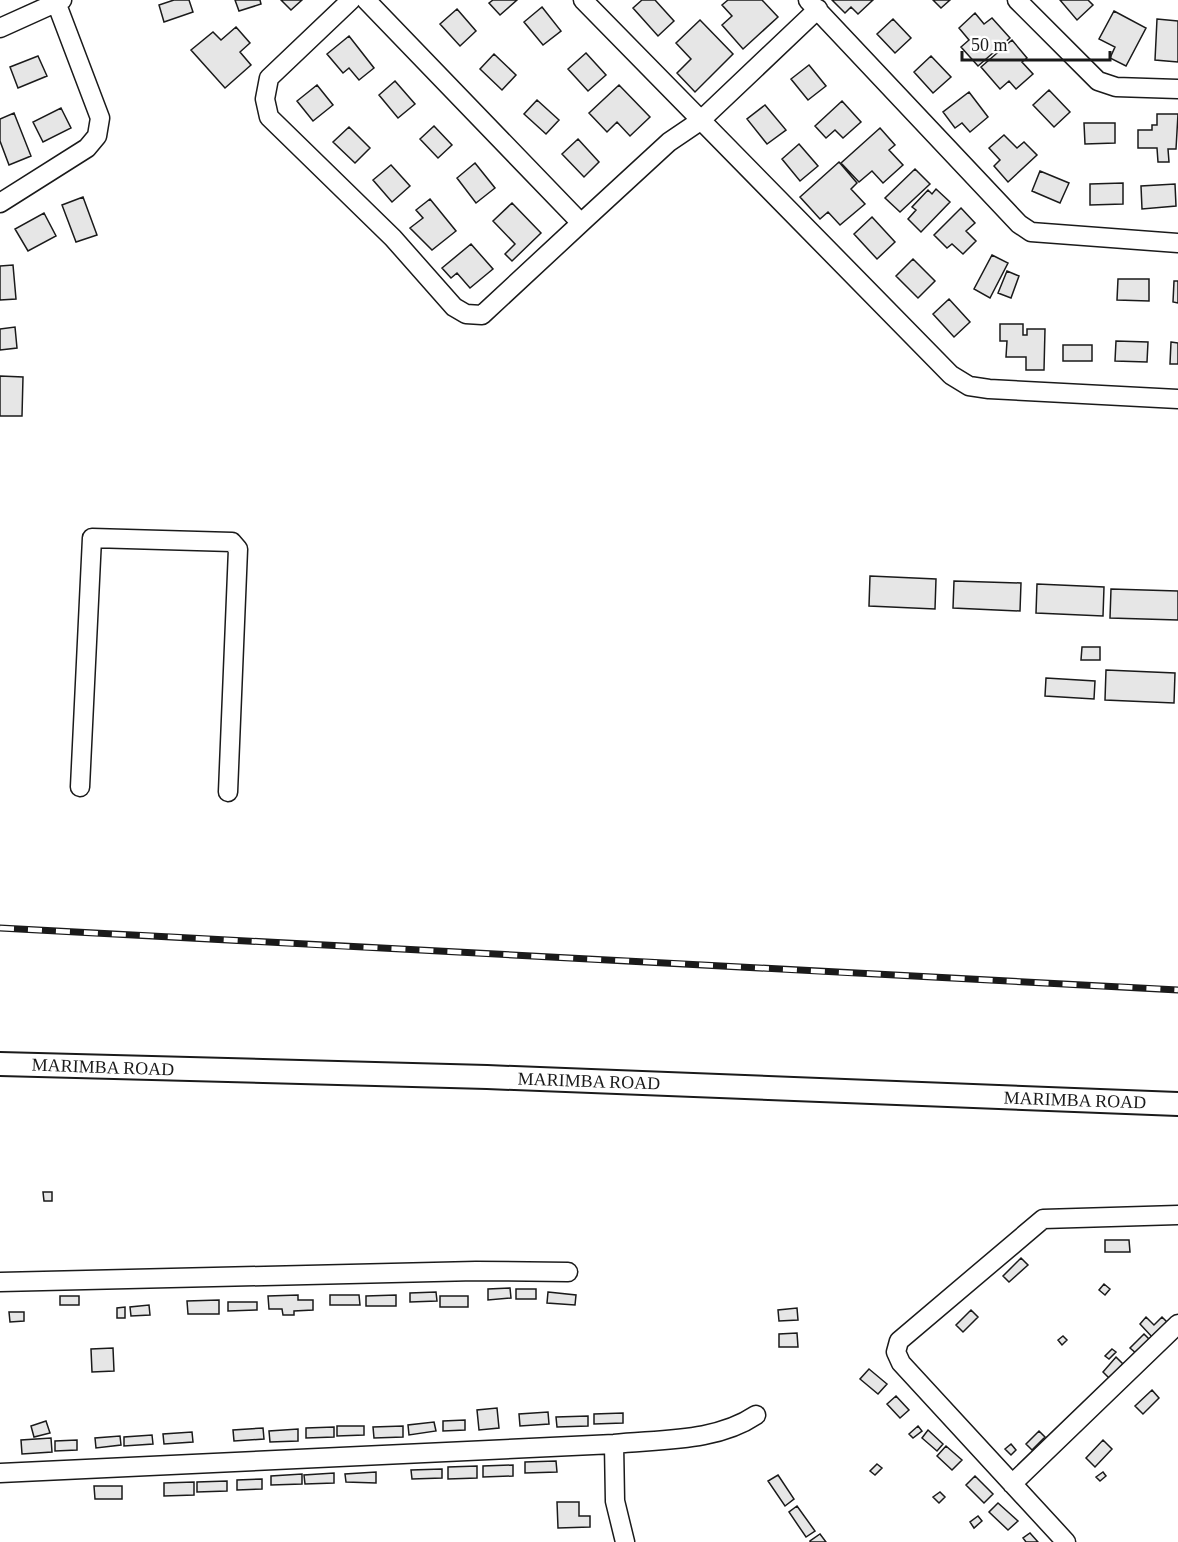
<svg xmlns="http://www.w3.org/2000/svg" width="1178" height="1542" viewBox="0 0 1178 1542" font-family="Georgia,serif">
<style>
.building{fill:#e6e6e6;stroke:#1a1a1a;stroke-width:1.5}
.lines{fill:none;stroke-linecap:round;stroke-linejoin:round}
.minor-casing{stroke:#1a1a1a;stroke-width:21}
.tertiary-casing{stroke:#1a1a1a;stroke-width:26}
.minor{stroke:#fff;stroke-width:18}
.tertiary{stroke:#fff;stroke-width:22}
.rail-casing{stroke:#1a1a1a;stroke-width:7}
.rail{stroke:#fff;stroke-width:4.5;stroke-dasharray:14;stroke-linecap:butt}
.labels{text-anchor:middle;stroke-width:4.5;stroke-linejoin:round;paint-order:stroke}
.street-label{font-size:18px;fill:#1a1a1a;stroke:#fff}
</style>
<rect width="100%" height="100%" fill="#fff"/>
<path class="building" d="M 174,0 L 189,0 L 193,12 L 164,22 L 159,5 Z
M 235,0 L 260,0 L 261,4 L 239,11 Z
M 281,0 L 302,0 L 291,10 Z
M 493,0 L 517,0 L 500,15 L 489,3 Z
M 642,0 L 655,0 L 674,21 L 658,36 L 633,8 Z
M 728,0 L 762,0 L 778,17 L 743,49 L 722,25 L 732,16 L 722,5 Z
M 832,0 L 873,0 L 858,14 L 851,7 L 845,13 Z
M 933,0 L 950,0 L 941,8 Z
M 1060,0 L 1088,0 L 1093,5 L 1077,20 Z
M 542,7 L 561,31 L 543,45 L 524,22 Z
M 457,9 L 476,31 L 460,46 L 440,24 Z
M 1114,11 L 1146,28 L 1126,66 L 1110,58 L 1115,47 L 1099,39 Z
M 975,13 L 984,24 L 992,18 L 1010,38 L 978,66 L 961,47 L 969,40 L 959,28 Z
M 893,19 L 911,38 L 895,53 L 877,34 Z
M 1157,19 L 1178,21 L 1178,62 L 1155,60 Z
M 700,20 L 733,54 L 695,92 L 677,73 L 691,59 L 676,43 Z
M 236,27 L 250,43 L 240,52 L 251,65 L 225,88 L 191,50 L 213,32 L 221,40 Z
M 349,36 L 374,68 L 359,80 L 349,68 L 343,73 L 327,54 Z
M 1012,40 L 1027,58 L 1022,62 L 1033,74 L 1016,89 L 1009,81 L 1000,89 L 981,67 Z
M 586,53 L 606,75 L 588,91 L 568,69 Z
M 494,54 L 516,75 L 502,90 L 480,69 Z
M 38,56 L 47,76 L 18,88 L 10,67 Z
M 931,56 L 951,77 L 933,93 L 914,72 Z
M 809,65 L 826,86 L 808,100 L 791,79 Z
M 395,81 L 415,104 L 398,118 L 379,95 Z
M 317,85 L 333,105 L 313,121 L 297,101 Z
M 619,85 L 650,117 L 630,136 L 617,122 L 607,132 L 589,113 Z
M 1049,90 L 1070,112 L 1054,127 L 1033,105 Z
M 969,92 L 988,117 L 970,132 L 962,123 L 955,128 L 943,112 Z
M 537,100 L 559,120 L 546,134 L 524,114 Z
M 842,101 L 861,122 L 843,138 L 835,130 L 826,138 L 815,126 Z
M 765,105 L 786,130 L 767,144 L 747,119 Z
M 61,108 L 71,128 L 43,142 L 33,122 Z
M 14,113 L 31,156 L 9,165 L 0,141 L 0,119 Z
M 1157,114 L 1178,114 L 1176,149 L 1168,149 L 1169,162 L 1158,162 L 1157,148 L 1138,148 L 1138,130 L 1152,130 L 1152,125 L 1157,125 Z
M 1084,123 L 1115,123 L 1115,143 L 1085,144 Z
M 434,126 L 452,145 L 438,158 L 420,139 Z
M 349,127 L 370,148 L 355,163 L 333,142 Z
M 880,128 L 895,145 L 889,150 L 903,165 L 883,183 L 872,171 L 859,182 L 841,163 Z
M 1004,135 L 1017,148 L 1024,142 L 1037,155 L 1008,182 L 994,166 L 1000,160 L 989,148 Z
M 578,139 L 599,162 L 584,177 L 562,154 Z
M 799,144 L 818,166 L 800,181 L 782,159 Z
M 839,162 L 857,183 L 851,189 L 865,204 L 840,225 L 828,212 L 820,219 L 800,197 Z
M 475,163 L 495,188 L 476,203 L 457,178 Z
M 391,165 L 410,186 L 392,202 L 373,180 Z
M 915,169 L 930,184 L 900,212 L 885,198 Z
M 1040,171 L 1069,183 L 1060,203 L 1032,191 Z
M 1123,183 L 1123,204 L 1090,205 L 1090,184 Z
M 1175,184 L 1176,206 L 1142,209 L 1141,186 Z
M 936,189 L 950,202 L 921,232 L 908,219 L 916,210 L 912,207 L 928,190 L 932,194 Z
M 83,197 L 97,235 L 76,242 L 62,205 Z
M 430,199 L 456,231 L 432,250 L 410,228 L 423,218 L 416,210 Z
M 512,203 L 541,233 L 512,261 L 505,254 L 515,244 L 493,221 Z
M 961,208 L 975,223 L 966,231 L 976,241 L 963,254 L 952,244 L 947,248 L 934,235 Z
M 44,213 L 56,236 L 28,251 L 15,229 Z
M 872,217 L 895,242 L 877,259 L 854,234 Z
M 471,244 L 493,269 L 470,288 L 457,273 L 451,278 L 442,268 Z
M 992,255 L 1008,263 L 990,298 L 974,289 Z
M 913,259 L 935,281 L 918,298 L 896,276 Z
M 13,265 L 16,299 L 0,300 L 0,266 Z
M 1007,271 L 1019,276 L 1011,298 L 998,293 Z
M 1118,279 L 1149,279 L 1149,301 L 1117,300 Z
M 1174,281 L 1178,281 L 1178,303 L 1173,302 Z
M 949,299 L 970,322 L 954,337 L 933,314 Z
M 1000,324 L 1023,324 L 1023,335 L 1027,335 L 1027,329 L 1045,329 L 1044,370 L 1026,370 L 1026,357 L 1006,357 L 1007,341 L 1000,341 Z
M 15,327 L 17,348 L 0,350 L 0,329 Z
M 1116,341 L 1148,342 L 1147,362 L 1115,361 Z
M 1171,342 L 1178,343 L 1178,364 L 1170,364 Z
M 1063,345 L 1092,345 L 1092,361 L 1063,361 Z
M 0,376 L 23,377 L 22,416 L 0,416 Z
M 870,576 L 936,579 L 935,609 L 869,606 Z
M 954,581 L 1021,583 L 1020,611 L 953,608 Z
M 1037,584 L 1104,587 L 1103,616 L 1036,613 Z
M 1111,589 L 1178,591 L 1178,620 L 1110,618 Z
M 1082,647 L 1100,647 L 1100,660 L 1081,660 Z
M 1106,670 L 1175,673 L 1174,703 L 1105,700 Z
M 1046,678 L 1095,681 L 1094,699 L 1045,696 Z
M 43,1192 L 52,1192 L 52,1201 L 44,1201 Z
M 1105,1240 L 1129,1240 L 1130,1252 L 1105,1252 Z
M 1021,1258 L 1028,1265 L 1009,1282 L 1003,1276 Z
M 1104,1284 L 1110,1289 L 1105,1295 L 1099,1290 Z
M 510,1288 L 511,1298 L 488,1300 L 488,1289 Z
M 516,1289 L 536,1289 L 536,1299 L 516,1299 Z
M 436,1292 L 437,1301 L 410,1302 L 410,1293 Z
M 548,1292 L 576,1295 L 575,1305 L 547,1303 Z
M 298,1295 L 298,1300 L 313,1300 L 313,1310 L 294,1311 L 294,1315 L 283,1315 L 282,1309 L 269,1309 L 268,1296 Z
M 330,1295 L 359,1295 L 360,1305 L 330,1305 Z
M 396,1295 L 396,1306 L 366,1306 L 366,1296 Z
M 60,1296 L 79,1296 L 79,1305 L 60,1305 Z
M 440,1296 L 468,1296 L 468,1307 L 440,1307 Z
M 219,1300 L 219,1314 L 188,1314 L 187,1301 Z
M 228,1302 L 257,1302 L 257,1310 L 228,1311 Z
M 149,1305 L 150,1315 L 131,1316 L 130,1307 Z
M 125,1307 L 125,1318 L 117,1318 L 117,1308 Z
M 797,1308 L 798,1320 L 779,1321 L 778,1310 Z
M 971,1310 L 978,1317 L 963,1332 L 956,1325 Z
M 9,1312 L 24,1312 L 24,1321 L 10,1322 Z
M 1146,1317 L 1154,1325 L 1162,1317 L 1168,1323 L 1153,1338 L 1140,1324 Z
M 797,1333 L 798,1347 L 779,1347 L 779,1334 Z
M 1144,1334 L 1151,1341 L 1137,1354 L 1130,1348 Z
M 1063,1336 L 1067,1340 L 1062,1345 L 1058,1340 Z
M 113,1348 L 114,1371 L 92,1372 L 91,1349 Z
M 1112,1349 L 1116,1352 L 1109,1359 L 1105,1356 Z
M 1116,1357 L 1123,1364 L 1109,1378 L 1103,1372 Z
M 869,1369 L 887,1384 L 878,1394 L 860,1379 Z
M 1152,1390 L 1159,1398 L 1143,1414 L 1135,1406 Z
M 896,1396 L 909,1410 L 900,1418 L 887,1404 Z
M 497,1408 L 499,1428 L 479,1430 L 477,1410 Z
M 548,1412 L 549,1424 L 520,1426 L 519,1414 Z
M 623,1413 L 623,1423 L 594,1424 L 594,1414 Z
M 588,1416 L 588,1426 L 557,1427 L 556,1417 Z
M 465,1420 L 465,1430 L 443,1431 L 443,1421 Z
M 46,1421 L 50,1433 L 34,1437 L 31,1426 Z
M 434,1422 L 436,1431 L 409,1435 L 408,1425 Z
M 337,1426 L 364,1426 L 364,1435 L 337,1436 Z
M 403,1426 L 403,1437 L 374,1438 L 373,1427 Z
M 918,1426 L 922,1431 L 913,1438 L 909,1434 Z
M 334,1427 L 334,1437 L 306,1438 L 306,1428 Z
M 263,1428 L 264,1439 L 234,1441 L 233,1430 Z
M 298,1429 L 298,1441 L 270,1442 L 269,1431 Z
M 928,1430 L 943,1444 L 937,1451 L 922,1438 Z
M 1039,1431 L 1045,1437 L 1032,1450 L 1026,1444 Z
M 192,1432 L 193,1442 L 164,1444 L 163,1434 Z
M 152,1435 L 153,1444 L 124,1446 L 124,1437 Z
M 120,1436 L 121,1445 L 96,1448 L 95,1438 Z
M 51,1438 L 52,1452 L 22,1454 L 21,1440 Z
M 77,1440 L 77,1450 L 55,1451 L 55,1441 Z
M 1103,1440 L 1112,1449 L 1095,1467 L 1086,1458 Z
M 1011,1444 L 1016,1450 L 1011,1455 L 1005,1449 Z
M 946,1446 L 962,1460 L 952,1470 L 937,1456 Z
M 556,1461 L 557,1472 L 525,1473 L 525,1462 Z
M 877,1464 L 882,1468 L 875,1475 L 870,1471 Z
M 513,1465 L 513,1476 L 483,1477 L 483,1466 Z
M 477,1466 L 477,1478 L 448,1479 L 448,1467 Z
M 442,1469 L 442,1478 L 412,1479 L 411,1470 Z
M 376,1472 L 376,1483 L 346,1482 L 345,1474 Z
M 1103,1472 L 1106,1476 L 1100,1481 L 1096,1477 Z
M 334,1473 L 334,1483 L 305,1484 L 304,1475 Z
M 302,1474 L 302,1484 L 271,1485 L 271,1476 Z
M 778,1475 L 794,1499 L 785,1506 L 768,1481 Z
M 975,1476 L 993,1494 L 984,1503 L 966,1485 Z
M 262,1479 L 262,1489 L 237,1490 L 237,1480 Z
M 227,1481 L 227,1491 L 197,1492 L 197,1482 Z
M 194,1482 L 194,1495 L 164,1496 L 164,1483 Z
M 94,1486 L 122,1486 L 122,1499 L 95,1499 Z
M 940,1492 L 945,1497 L 939,1503 L 933,1497 Z
M 557,1502 L 579,1502 L 579,1516 L 590,1516 L 590,1527 L 558,1528 Z
M 998,1503 L 1018,1521 L 1008,1530 L 989,1512 Z
M 797,1506 L 815,1531 L 806,1537 L 789,1512 Z
M 978,1516 L 982,1521 L 974,1528 L 970,1522 Z
M 1030,1533 L 1038,1542 L 1026,1542 L 1023,1538 Z
M 820,1534 L 826,1542 L 810,1542 L 810,1541 Z"/>
<g class="lines">
<g class="minor-casing">
<path id="minor" d="M 351,0 L 269,78 L 265,99 L 269,117 L 393,238 L 454,307 L 466,314 L 482,315 L 581,223
M 366,0 L 581,223 L 669,142 L 700,121 L 818,9
M 583,0 L 951,375 L 969,386 L 989,389 L 1178,399
M 808,0 L 1019,224 L 1031,232 L 1178,243
M 1017,0 L 1098,81 L 1116,87 L 1178,89
M 0,28 L 62,0
M 0,203 L 87,148 L 97,136 L 100,118 L 56,2
M 80,787 L 92,538 L 232,542 L 238,549 L 228,792
M 0,1282 L 476,1271 L 568,1272
M 614,1444 L 615,1501 L 625,1542
M 0,1473 L 614,1444 C 661,1439 716,1442 756,1415
M 1012,1484 L 1178,1324
M 1066,1542 L 901,1363 L 896,1352 L 899,1341 L 1043,1219 L 1178,1215"/>
</g>
<g class="tertiary-casing">
<path id="tertiary" d="M 0,1064 L 487,1077 L 1178,1104"/>
</g>
<use href="#minor" class="minor"/>
<use href="#tertiary" class="tertiary"/>
<g class="rail-casing">
<path id="rail" d="M 0,928 L 1178,990"/>
</g>
<use href="#rail" class="rail"/>
</g>
<g class="labels">
<g class="street-label">
<text transform="translate(103 1067) rotate(2)" y="6">MARIMBA ROAD</text>
<text transform="translate(589 1081) rotate(2)" y="6">MARIMBA ROAD</text>
<text transform="translate(1075 1100) rotate(2)" y="6">MARIMBA ROAD</text>
</g>
</g>
<path d="M962 51v9h148v-9" fill="none" stroke="#1a1a1a" stroke-width="3"/>
<text x="971" y="51" font-size="18" fill="#1a1a1a" stroke="#ffffff" stroke-width="4.5" paint-order="stroke">50 m</text>
</svg>
